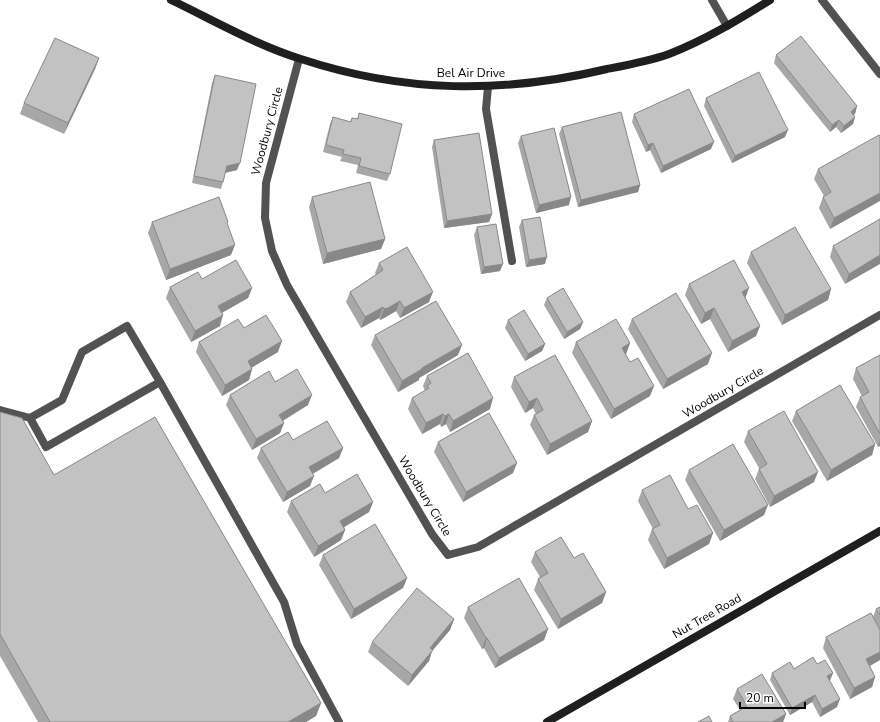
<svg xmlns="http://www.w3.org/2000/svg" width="880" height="722" viewBox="0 0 880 722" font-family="'Nunito Sans',sans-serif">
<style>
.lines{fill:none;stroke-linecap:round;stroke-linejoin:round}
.lane{stroke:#525252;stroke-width:8}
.street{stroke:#525252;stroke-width:8}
.secondary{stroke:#1f1f1f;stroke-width:8}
.wall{fill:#a7a7a7}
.shaded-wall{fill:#888}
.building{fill:#c2c2c2;stroke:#888}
.labels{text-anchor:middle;stroke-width:3;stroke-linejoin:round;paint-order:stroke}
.street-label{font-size:12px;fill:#000;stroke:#fff}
</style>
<rect width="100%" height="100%" fill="#fff"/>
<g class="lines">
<path class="lane" d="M 712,0 L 727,26
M 488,87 L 486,109 L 512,261
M 0,410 L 30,418 L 46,447 L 160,382 L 284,602 L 297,644 L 339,722
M 30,418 L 62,400 L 82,352 L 127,326 L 160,382"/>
<path class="street" d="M 822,0 L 880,74
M 299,59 L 266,183 L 265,218 L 272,251 L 287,285 L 432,534 L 448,555 L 478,547 L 880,315"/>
<path class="secondary" d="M 171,0 C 213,20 256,45 301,59 C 404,93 502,94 607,69 C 628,65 650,61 669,54 C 705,40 738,20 770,0
M 547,722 L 880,531"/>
</g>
<path class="wall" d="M 776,55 L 857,106 L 855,114 L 853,115 L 855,117 L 853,124 L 841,133 L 836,127 L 830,132 L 774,63 Z
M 99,58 L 95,69 L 64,134 L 20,114 L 24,103 Z
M 215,75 L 237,170 L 225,173 L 223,182 L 221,189 L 192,183 L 212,83 Z
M 706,98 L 785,137 L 732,163 L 704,106 Z
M 359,113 L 390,174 L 387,181 L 356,173 L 358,165 L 340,161 L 342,157 L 323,152 L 330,124 L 333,117 L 350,122 L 352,118 L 357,119 Z
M 634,114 L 711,149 L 661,173 L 650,150 L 646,152 L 632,122 Z
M 562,127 L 640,185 L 638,192 L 578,207 L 559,134 Z
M 521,136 L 569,205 L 536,213 L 518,143 Z
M 880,136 L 830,229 L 819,208 L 823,197 L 824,196 L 814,179 L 818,169 Z
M 434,140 L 492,214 L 489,222 L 444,228 L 432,147 Z
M 312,197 L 385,239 L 381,249 L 323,264 L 309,207 Z
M 880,219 L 845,284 L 830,257 L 833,246 Z
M 522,220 L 545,264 L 526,267 L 519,227 Z
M 152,222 L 227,225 L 231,255 L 166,280 L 148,233 Z
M 477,227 L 500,271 L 481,274 L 474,235 Z
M 751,252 L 831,289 L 828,300 L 782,325 L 747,263 Z
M 379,263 L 429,302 L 400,318 L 396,311 L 384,318 L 380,320 L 379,318 L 361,328 L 346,302 L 350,292 L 376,275 L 375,273 Z
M 202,279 L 252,288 L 248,298 L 222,313 L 220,326 L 191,342 L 166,298 L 170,287 Z
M 689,284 L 745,299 L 760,326 L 756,336 L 728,352 L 710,319 L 701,324 L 685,295 Z
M 547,298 L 583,322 L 580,329 L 564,339 L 544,305 Z
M 632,319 L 708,364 L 663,389 L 628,329 Z
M 508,320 L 545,344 L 542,351 L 525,361 L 505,328 Z
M 244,328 L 278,352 L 251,368 L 252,369 L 249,380 L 222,396 L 196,352 L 199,342 Z
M 375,335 L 458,355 L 419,378 L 419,380 L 398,392 L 371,345 Z
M 576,342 L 630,343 L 626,354 L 625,354 L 650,396 L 611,419 L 572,353 Z
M 880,355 L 880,446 L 878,447 L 856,407 L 860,397 L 862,396 L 853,379 L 856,368 Z
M 427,376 L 490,409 L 450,432 L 446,424 L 441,427 L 440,424 L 422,434 L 408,409 L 412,398 L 425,391 L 423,386 Z
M 514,377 L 592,421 L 588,432 L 547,455 L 530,425 L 534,415 L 536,414 L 533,408 L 525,413 L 511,387 Z
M 275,382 L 308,405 L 283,421 L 284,423 L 280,433 L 252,450 L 226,405 L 230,395 Z
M 796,411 L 875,444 L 872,455 L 827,481 L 792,421 Z
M 0,412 L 54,475 L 321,703 L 316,716 L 306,722 L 38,722 L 0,656 Z
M 748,431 L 814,482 L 770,507 L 755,479 L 759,469 L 759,468 L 744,442 Z
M 293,440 L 343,448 L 339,458 L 313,474 L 310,486 L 283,502 L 257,458 L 261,448 Z
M 438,442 L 513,473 L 463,502 L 434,452 Z
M 689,470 L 764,515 L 720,541 L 685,480 Z
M 642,490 L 688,509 L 713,533 L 709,544 L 664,569 L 648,540 L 652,529 L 653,529 L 638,501 Z
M 325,493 L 373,502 L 369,512 L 344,527 L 345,530 L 341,540 L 314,557 L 287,512 L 291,501 Z
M 535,552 L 574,558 L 606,592 L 602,603 L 558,629 L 534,590 L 538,579 L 540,577 L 531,562 Z
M 323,555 L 407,578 L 403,588 L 351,619 L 319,565 Z
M 468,607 L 548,629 L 544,640 L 495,668 L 484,648 L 482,649 L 464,618 Z
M 880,607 L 880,660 L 870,666 L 875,677 L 872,687 L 850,699 L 823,648 L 826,637 L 873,617 L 876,609 Z
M 454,619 L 450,630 L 432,651 L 429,661 L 408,686 L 368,652 L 372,642 Z
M 817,664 L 833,673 L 830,680 L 829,681 L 837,707 L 820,717 L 812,702 L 790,715 L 770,680 L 772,673 Z
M 737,689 L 786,714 L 783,722 L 728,722 L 730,716 L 740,710 L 733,699 Z"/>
<path class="shaded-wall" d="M 99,58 L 95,69 L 64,134 L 68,123 Z
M 857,106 L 855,114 L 848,119 L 851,112 Z
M 855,117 L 853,124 L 841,133 L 844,126 Z
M 839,120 L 836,127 L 830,132 L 832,125 Z
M 788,130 L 785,137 L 732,163 L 735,156 Z
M 714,142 L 711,149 L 661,173 L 663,166 Z
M 653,143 L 650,150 L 646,152 L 648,145 Z
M 240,163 L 237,170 L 224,173 L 227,166 Z
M 640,185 L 638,192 L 578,207 L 581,200 Z
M 880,193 L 880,201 L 830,229 L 834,218 Z
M 571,197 L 569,205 L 536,213 L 539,205 Z
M 492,214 L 489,222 L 444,228 L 447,221 Z
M 385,239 L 381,249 L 323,264 L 327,253 Z
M 235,245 L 231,255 L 166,280 L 170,269 Z
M 880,255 L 880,264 L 845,284 L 849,274 Z
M 547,257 L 545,264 L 526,267 L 529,260 Z
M 503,264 L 500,271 L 481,274 L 484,267 Z
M 252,288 L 248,298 L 214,317 L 218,306 Z
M 749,288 L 745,299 L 738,303 L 742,292 Z
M 831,289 L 828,300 L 782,325 L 785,315 Z
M 433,292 L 429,302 L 400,318 L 404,308 Z
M 400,301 L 396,311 L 384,318 L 380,320 L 384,309 Z
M 383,307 L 379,318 L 361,328 L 365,317 Z
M 714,308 L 710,319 L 701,324 L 705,313 Z
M 223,315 L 220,326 L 191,342 L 195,331 Z
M 583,322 L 580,329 L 564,339 L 567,332 Z
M 760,326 L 756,336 L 728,352 L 732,341 Z
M 282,341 L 278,352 L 244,372 L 248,361 Z
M 630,343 L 626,354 L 618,359 L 622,348 Z
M 545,344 L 542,351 L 525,361 L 528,354 Z
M 462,345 L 458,355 L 419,378 L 419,380 L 398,392 L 402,381 L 422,368 Z
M 712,353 L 708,364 L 663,389 L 667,379 Z
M 252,369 L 249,380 L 222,396 L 225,385 Z
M 654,386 L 650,396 L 611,419 L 614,409 Z
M 312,395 L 308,405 L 275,425 L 279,415 Z
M 493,398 L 490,409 L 450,432 L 453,421 Z
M 537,398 L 533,408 L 525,413 L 529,402 Z
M 443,414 L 440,424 L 422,434 L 426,423 Z
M 449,414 L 446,424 L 441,427 L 445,416 Z
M 592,421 L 588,432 L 547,455 L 550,444 Z
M 284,423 L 280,433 L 252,450 L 256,439 Z
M 880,440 L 880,446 L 878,447 Z
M 875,444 L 872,455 L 827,481 L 831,470 Z
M 343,448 L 339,458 L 305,478 L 309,467 Z
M 517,463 L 513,473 L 463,502 L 466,492 Z
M 818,472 L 814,482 L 770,507 L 774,496 Z
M 314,476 L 310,486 L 283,502 L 287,492 Z
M 373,502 L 369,512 L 336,532 L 340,521 Z
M 768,505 L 764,515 L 720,541 L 724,530 Z
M 345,530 L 341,540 L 314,557 L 318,546 Z
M 713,533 L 709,544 L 664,569 L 667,558 Z
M 407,578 L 403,588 L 351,619 L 354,609 Z
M 606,592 L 602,603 L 558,629 L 561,619 Z
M 454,619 L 450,630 L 432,651 L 429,661 L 408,686 L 412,675 L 430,648 Z
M 548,629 L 544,640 L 495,668 L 499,658 Z
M 486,638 L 487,638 L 484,648 L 482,649 Z
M 880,652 L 880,660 L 862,670 L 866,659 Z
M 833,673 L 830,680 L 824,684 L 827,676 Z
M 875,677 L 872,687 L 850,699 L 854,688 Z
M 815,695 L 812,702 L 790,715 L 792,708 Z
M 840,699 L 837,707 L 820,717 L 822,709 Z
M 321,703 L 316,716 L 306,722 L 288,722 Z
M 786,714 L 783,722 L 772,722 Z"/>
<path class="building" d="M 801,36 L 857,106 L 851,112 L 855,117 L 844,126 L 839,120 L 832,125 L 776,55 Z
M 55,38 L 99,58 L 68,123 L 24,103 Z
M 759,72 L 788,130 L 735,156 L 706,98 Z
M 215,75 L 256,84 L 240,163 L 227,166 L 223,182 L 194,176 Z
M 689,89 L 714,142 L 663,166 L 653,143 L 648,145 L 634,114 Z
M 621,112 L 640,185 L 581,200 L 562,127 Z
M 359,113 L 402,124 L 390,174 L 359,166 L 361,158 L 343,154 L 344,150 L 326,145 L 333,117 L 351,122 L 352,118 L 358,119 Z
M 554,128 L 571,197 L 539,205 L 521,136 Z
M 479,133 L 492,214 L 447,221 L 434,140 Z
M 879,135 L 880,136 L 880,193 L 834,218 L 823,197 L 831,192 L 818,169 Z
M 370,182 L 385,239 L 327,253 L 312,197 Z
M 219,197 L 228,222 L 227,223 L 235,245 L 170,269 L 152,222 Z
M 540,217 L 547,257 L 529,260 L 522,220 Z
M 880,219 L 880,255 L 849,274 L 833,246 Z
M 496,224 L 503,264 L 484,267 L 477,227 Z
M 795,227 L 831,289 L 785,315 L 751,252 Z
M 407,247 L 433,292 L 404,308 L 400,301 L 388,308 L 384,309 L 383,307 L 365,317 L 350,292 L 383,270 L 379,263 Z
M 236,260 L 252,288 L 218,306 L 223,315 L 195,331 L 170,287 L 198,272 L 202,279 Z
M 734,260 L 749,288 L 742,292 L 760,326 L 732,341 L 714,308 L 705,313 L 689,284 Z
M 563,288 L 583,322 L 567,332 L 547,298 Z
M 676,293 L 712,353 L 667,379 L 632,319 Z
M 436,301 L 462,345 L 422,368 L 422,369 L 402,381 L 375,335 Z
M 524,310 L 545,344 L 528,354 L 508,320 Z
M 266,315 L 282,341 L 248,361 L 252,369 L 225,385 L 199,342 L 238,319 L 244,328 Z
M 616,319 L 630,343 L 622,348 L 630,362 L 638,358 L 654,386 L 614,409 L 576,342 Z
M 468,353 L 493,398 L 453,421 L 449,414 L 445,416 L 443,414 L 426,423 L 412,398 L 429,388 L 427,386 L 431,383 L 427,376 Z
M 555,355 L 592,421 L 550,444 L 534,415 L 543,410 L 537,398 L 529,402 L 514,377 Z
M 880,355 L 880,434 L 860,397 L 869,392 L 856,368 Z
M 297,369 L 312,395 L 279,415 L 284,423 L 256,439 L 230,395 L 269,371 L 275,382 Z
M 840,385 L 875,444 L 831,470 L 796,411 Z
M 784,411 L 818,472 L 774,496 L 759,469 L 767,464 L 748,431 Z
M 0,412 L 22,418 L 54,475 L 155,417 L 321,703 L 288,722 L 50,722 L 0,634 Z
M 489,413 L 517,463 L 466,492 L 438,442 Z
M 327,421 L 343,448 L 309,467 L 314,476 L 287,492 L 261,448 L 288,432 L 293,440 Z
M 733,444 L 768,505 L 724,530 L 689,470 Z
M 357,474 L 373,502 L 340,521 L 345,530 L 318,546 L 291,501 L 320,484 L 325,493 Z
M 670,475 L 688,509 L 697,505 L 713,533 L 667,558 L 652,529 L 660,525 L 642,490 Z
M 375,524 L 407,578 L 354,609 L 323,555 Z
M 561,537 L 574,558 L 583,553 L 606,592 L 561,619 L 538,579 L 548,573 L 535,552 Z
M 519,578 L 548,629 L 499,658 L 487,638 L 486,638 L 468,607 Z
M 417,588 L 454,619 L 430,648 L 433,650 L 412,675 L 372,642 Z
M 880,607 L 880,615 L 876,609 Z
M 871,613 L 880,630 L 880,652 L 866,659 L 875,677 L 854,688 L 826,637 Z
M 813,657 L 817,664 L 825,660 L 833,673 L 827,676 L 840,699 L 822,709 L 815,695 L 792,708 L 772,673 L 790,662 L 794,669 Z
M 762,674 L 786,714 L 772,722 L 733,722 L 730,716 L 747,706 L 737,689 Z
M 709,716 L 712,722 L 698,722 Z"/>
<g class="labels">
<g class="street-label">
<text x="471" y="77">Bel Air Drive</text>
<text transform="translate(267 131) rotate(-75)" y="4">Woodbury Circle</text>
<text transform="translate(723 392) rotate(-30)" y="4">Woodbury Circle</text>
<text transform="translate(425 496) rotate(59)" y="4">Woodbury Circle</text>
<text transform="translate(707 616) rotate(-30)" y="4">Nut Tree Road</text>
</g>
</g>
<path d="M740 702v6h65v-6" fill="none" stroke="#000000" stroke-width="2"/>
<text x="746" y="702" font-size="12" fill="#000000" stroke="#ffffff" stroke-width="3" paint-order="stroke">20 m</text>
</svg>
